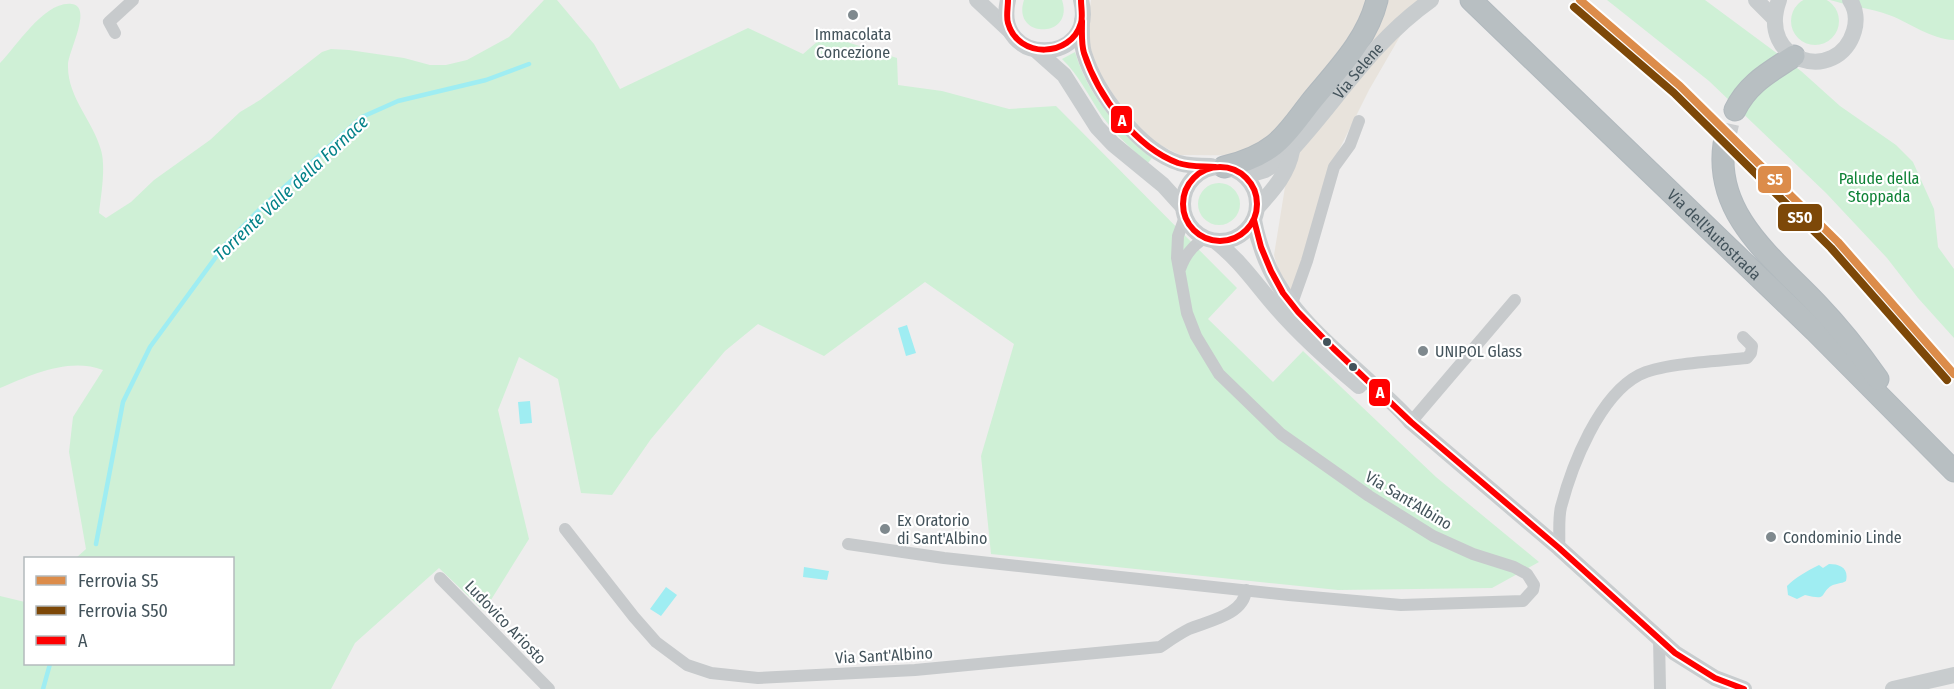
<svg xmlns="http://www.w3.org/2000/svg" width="1954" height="689" viewBox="0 0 1954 689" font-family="'Fira Sans Condensed',sans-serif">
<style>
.commercial{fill:#e8e3dc}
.green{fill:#cff0d6}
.water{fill:#9fedf2}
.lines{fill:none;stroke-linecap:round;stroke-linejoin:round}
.stream{stroke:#9fedf2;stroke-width:4.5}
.highway-tunnel{stroke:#ccced0;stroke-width:21;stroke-dasharray:21 10;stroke-linecap:butt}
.highway-casing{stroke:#b1b9be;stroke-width:23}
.street{stroke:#c7cacc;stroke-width:12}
.secondary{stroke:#c8ccce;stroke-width:16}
.highway{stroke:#b8bfc2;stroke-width:21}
.bus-1-casing{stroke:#fff;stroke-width:10}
.bus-1{stroke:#f00;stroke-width:6}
.rail-1-casing{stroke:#fff;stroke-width:12}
.rail-2-casing{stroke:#fff;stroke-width:12}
.rail-1{stroke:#dc8c4a;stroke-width:8}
.rail-2{stroke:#7d4808;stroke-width:8}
.poi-dot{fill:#7f898e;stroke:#fff;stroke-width:2}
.bus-dot{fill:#43535b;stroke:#fff;stroke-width:2}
.labels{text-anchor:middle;stroke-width:4.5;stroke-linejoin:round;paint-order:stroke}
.poi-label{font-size:16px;fill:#43535b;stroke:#fff;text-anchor:start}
.street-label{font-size:16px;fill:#43535b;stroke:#fff}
.park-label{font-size:16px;fill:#0e8236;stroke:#fff}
.water-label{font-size:18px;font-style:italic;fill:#048289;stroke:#fff}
.line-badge{stroke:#fff;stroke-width:2}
.badge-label{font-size:16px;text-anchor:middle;font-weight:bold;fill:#fff}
</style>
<rect width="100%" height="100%" fill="#eeeded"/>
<path class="commercial" d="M 1091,0 L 1421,0 L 1369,90 L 1337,154 L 1298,296 L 1282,283 L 1274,255 L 1290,156 L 1180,155 L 1150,140 L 1127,116 L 1089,56 L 1086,35 Z"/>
<path class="green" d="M1791 21a24 24 0 1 1 48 0a24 24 0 1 1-48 0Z
M 544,0 L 557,0 L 594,44 L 620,89 L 748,28 L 803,54 L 825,35 L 897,58 L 898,85 L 942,91 L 1009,109 L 1056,106 L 1237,288 L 1208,319 L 1273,382 L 1303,351 L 1436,477 L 1539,562 L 1492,588 L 1338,590 L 991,554 L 981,456 L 1014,344 L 925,282 L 824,356 L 758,324 L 725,351 L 651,439 L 612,495 L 581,493 L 558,379 L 519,357 L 498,410 L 529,539 L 484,611 L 439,568 L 355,643 L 331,689 L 0,689 L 0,596 L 25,602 L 26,664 L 232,664 L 232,558 L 76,558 L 86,549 L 69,452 L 73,417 L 103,370 C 69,357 31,375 0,388 L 0,63 C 17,46 45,0 72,4 C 93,7 68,52 68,65 C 67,97 93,121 101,150 C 106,167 101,195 99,213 L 106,218 L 131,202 L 154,180 L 210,140 L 240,112 L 260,100 L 322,52 L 331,49 L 349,50 L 404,58 L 430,65 L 446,65 L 467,60 L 509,37 Z
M 1024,0 L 1062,0 C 1075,39 1011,39 1024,0 Z
M 1607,0 L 1705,0 L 1801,71 L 1840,106 L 1896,145 L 1913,162 L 1934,209 L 1938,247 L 1954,269 L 1954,338 L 1918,298 L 1887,258 L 1826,193 L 1709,81 Z
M 1830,0 L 1954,0 L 1954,40 C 1930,39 1911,23 1889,15 C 1870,8 1849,6 1830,0 Z
M 1075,52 C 1088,96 1118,129 1152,158 L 1148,163 C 1131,149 1115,134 1102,116 C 1089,97 1079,75 1062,59 Z
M1198 204a21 21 0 1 1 42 0a21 21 0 1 1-42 0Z"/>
<path class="water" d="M 907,325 L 916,353 L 906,356 L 898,328 Z
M 530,401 L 532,423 L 520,424 L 518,402 Z
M 1829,564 C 1840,564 1849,568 1846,581 C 1841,584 1836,583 1831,586 C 1819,594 1829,601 1805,595 L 1797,599 L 1788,595 L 1787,586 C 1796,577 1807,571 1819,565 L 1823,568 Z
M 804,567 L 829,571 L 827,580 L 803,577 Z
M 666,587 L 677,595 L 661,616 L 650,609 Z"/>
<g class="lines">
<path class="stream" d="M 96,544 L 123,402 L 150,347 L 224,246 L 259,210 L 362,117 L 398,101 L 486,80 L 529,64
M 43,689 L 50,664"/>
<path class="highway-tunnel" d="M 1724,144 L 1729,122 L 1735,110"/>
<g class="highway-casing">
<g id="highway">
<path id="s2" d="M 1471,0 L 1815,331 L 1954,471"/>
<path d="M 1735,110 C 1748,83 1770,72 1794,56"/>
<path d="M 1724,144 C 1714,215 1773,258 1817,304 C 1839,327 1859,352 1878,379"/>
<path d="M 1224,167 C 1241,163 1260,156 1274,145 C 1288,134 1299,117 1310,103 C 1336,71 1367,41 1377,0"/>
</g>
</g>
<path class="street" d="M 115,33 L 109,22 L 133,0
M 1180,269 C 1185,255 1192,246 1205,238
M 1291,306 L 1307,261 L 1334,167 L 1350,145 L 1359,121
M 1411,422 L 1515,300
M 565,529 L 634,617 L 656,642 L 687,665 L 711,673 L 758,678 L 915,670 L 1160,647 C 1169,641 1179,634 1189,629 C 1208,621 1244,615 1246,590
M 848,544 L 944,558 L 1289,595 L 1401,605 L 1523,601 L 1533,590 L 1534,585 L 1527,574 L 1514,567 L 1473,554 L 1433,536 L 1369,496 L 1281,434 L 1219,374 L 1196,336 L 1187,313 L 1177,258 L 1178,236 L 1185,217
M 1559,548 C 1560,535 1558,519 1561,507 C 1572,465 1599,396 1639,375 C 1662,363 1720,361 1747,358 L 1751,353 L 1752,346 L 1743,337
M 440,578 L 549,689
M 1659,637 L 1660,689"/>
<g class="secondary">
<path d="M 977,0 L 1009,30"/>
<path d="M 1008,0 C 992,68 1098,66 1081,0"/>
<path d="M 1756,0 L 1774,18"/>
<path d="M 1779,0 C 1756,63 1838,85 1854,31 C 1857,21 1856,9 1850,0"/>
<path d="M 1082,21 C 1082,32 1081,43 1084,53 C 1096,92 1139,150 1179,163 C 1189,166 1200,166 1211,166"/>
<path d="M 1037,51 L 1064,75 L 1097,127 L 1113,144 L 1163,185 L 1182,206"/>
<circle cx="1220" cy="204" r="37"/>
<path id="s1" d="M 1245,176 L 1265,170 L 1281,161 C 1334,107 1367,45 1431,0"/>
<path d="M 1257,208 C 1272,191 1288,174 1292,151"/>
<path d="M 1254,220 C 1268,297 1318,334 1372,384 C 1385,396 1399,408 1411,422 L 1559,548 L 1675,653 L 1715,678 L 1744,689"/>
<path d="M 1215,241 C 1240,260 1255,283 1275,306 C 1300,335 1329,361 1359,386"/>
<path d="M 1893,689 L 1954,675"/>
</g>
<use href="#highway" class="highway"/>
<g class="bus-1-casing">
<path id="bus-1" d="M 1008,0 C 1008,7 1006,17 1008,23 C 1018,59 1071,58 1081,23 C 1083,17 1081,7 1081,0
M 1082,21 C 1082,32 1081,43 1084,53 C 1098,96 1135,147 1178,163 C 1190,167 1203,166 1215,167
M1183 204a37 37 0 1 1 74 0a37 37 0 1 1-74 0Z
M 1254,220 L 1261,247 L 1271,271 L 1283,293 L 1298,312 L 1333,348 L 1411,422 L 1559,548 L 1675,653 L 1715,678 L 1744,689"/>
</g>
<use href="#bus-1" class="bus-1"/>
<g class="rail-1-casing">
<path id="rail-1" d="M 1580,0 L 1680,86 L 1838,242 L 1954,374"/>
</g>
<g class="rail-2-casing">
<path id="rail-2" d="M 1574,7 L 1674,93 L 1831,248 L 1947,380"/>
</g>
<use href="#rail-1" class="rail-1"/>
<use href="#rail-2" class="rail-2"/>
</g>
<g class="poi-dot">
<circle cx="853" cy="15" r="6"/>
<circle cx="1423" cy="351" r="6"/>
<circle cx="885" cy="529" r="6"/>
<circle cx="1771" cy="537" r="6"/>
</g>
<g class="bus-dot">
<circle cx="1327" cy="342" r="5"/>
<circle cx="1353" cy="367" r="5"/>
</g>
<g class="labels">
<g class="poi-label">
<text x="853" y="40" text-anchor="middle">Immacolata<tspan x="853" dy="18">Concezione</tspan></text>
<text x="1435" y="357">UNIPOL Glass</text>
<text x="897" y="526">Ex Oratorio<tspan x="897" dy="18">di Sant'Albino</tspan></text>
<text x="1783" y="543">Condominio Linde</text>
</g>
<g class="street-label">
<text dy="6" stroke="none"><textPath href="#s1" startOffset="158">Via Selene</textPath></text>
<text dy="6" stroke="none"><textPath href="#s2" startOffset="338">Via dell'Autostrada</textPath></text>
<text transform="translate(1409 500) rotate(31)" y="6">Via Sant'Albino</text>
<text transform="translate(506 622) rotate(46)" y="6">Ludovico Ariosto</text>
<text transform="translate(884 655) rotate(-3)" y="6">Via Sant'Albino</text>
</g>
<g class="park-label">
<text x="1879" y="184">Palude della<tspan x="1879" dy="18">Stoppada</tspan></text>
</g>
<g class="water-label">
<text transform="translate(291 188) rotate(-43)" y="6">Torrente Valle della Fornace</text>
</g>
</g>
<g class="line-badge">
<rect x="1110" y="105" width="23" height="29" rx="6" fill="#f00"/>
<rect x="1757" y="165" width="35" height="29" rx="6" fill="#dc8c4a"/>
<rect x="1777" y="203" width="46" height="29" rx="6" fill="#7d4808"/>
<rect x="1368" y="378" width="23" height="29" rx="6" fill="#f00"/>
</g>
<g class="badge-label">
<text x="1122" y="126">A</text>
<text x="1775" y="185">S5</text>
<text x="1800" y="223">S50</text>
<text x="1380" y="398">A</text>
</g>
<rect x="24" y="557" width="210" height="108" fill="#ffffff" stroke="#b4babd" stroke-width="1.5"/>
<rect x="36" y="576" width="30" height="9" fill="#dc8c4a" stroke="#b4babd" stroke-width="1.5"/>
<text x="78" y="587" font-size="18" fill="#43535b">Ferrovia S5</text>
<rect x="36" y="606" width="30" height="9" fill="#7d4808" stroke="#b4babd" stroke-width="1.5"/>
<text x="78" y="617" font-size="18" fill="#43535b">Ferrovia S50</text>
<rect x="36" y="636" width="30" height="9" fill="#ff0000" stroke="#b4babd" stroke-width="1.5"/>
<text x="78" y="647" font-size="18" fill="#43535b">A</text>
</svg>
